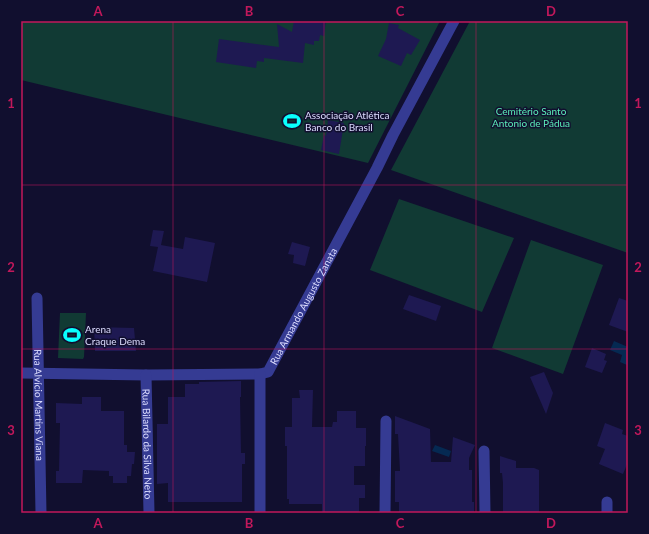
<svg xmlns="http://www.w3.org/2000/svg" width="649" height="534" viewBox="0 0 649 534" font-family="Lato,sans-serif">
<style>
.green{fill:#113a34}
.water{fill:#052952}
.building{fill:#1e1952}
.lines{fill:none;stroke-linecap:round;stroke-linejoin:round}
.minor{stroke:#353b93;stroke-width:11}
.grid{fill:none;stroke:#c2185b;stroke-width:1;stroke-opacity:0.55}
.labels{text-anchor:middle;stroke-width:3;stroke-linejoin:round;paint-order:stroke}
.park-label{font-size:10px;fill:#5beeb9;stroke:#110f2f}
.poi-label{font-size:10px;fill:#ddf;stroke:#110f2f;text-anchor:start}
.street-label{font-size:10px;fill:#ddf;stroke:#110f2f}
.neatline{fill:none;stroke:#c2185b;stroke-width:1.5}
.grid-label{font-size:13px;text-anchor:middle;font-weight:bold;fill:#c2185b}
</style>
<rect width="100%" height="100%" fill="#110f2f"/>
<path class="green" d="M 21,21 L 440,21 L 368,163 L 21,80 Z
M 470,21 L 628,21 L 628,253 L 391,170 Z
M 399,199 L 514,238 L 482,312 L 370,270 Z
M 531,240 L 603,265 L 563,374 L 492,348 Z
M 60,313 L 86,313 L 84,357 L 83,359 L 58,358 Z"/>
<path class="water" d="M 614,341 L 628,347 L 627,365 L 620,362 L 622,355 L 610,350 Z
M 435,445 L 451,451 L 449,457 L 432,451 Z"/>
<path class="building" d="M 294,21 L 326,21 L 324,36 L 320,35 L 319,41 L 314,41 L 314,45 L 305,43 L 303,63 L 264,58 L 264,62 L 257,61 L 256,68 L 216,62 L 219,39 L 279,47 L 277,24 L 292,32 Z
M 389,23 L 399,25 L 398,28 L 420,40 L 411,55 L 407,53 L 401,66 L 378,56 L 386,39 Z
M 328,120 L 344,123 L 339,154 L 321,150 L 324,135 L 326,136 Z
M 153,230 L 164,231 L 161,245 L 183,249 L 185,237 L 215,243 L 207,282 L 153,271 L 158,247 L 150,246 Z
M 292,242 L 310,247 L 305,266 L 293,263 L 294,255 L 288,254 Z
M 409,295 L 441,306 L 436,321 L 403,309 Z
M 619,298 L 628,301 L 628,332 L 609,325 Z
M 94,327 L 134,328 L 136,351 L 95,351 Z
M 592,348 L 606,354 L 604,360 L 607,361 L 602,373 L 585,367 Z
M 544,372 L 553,393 L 546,414 L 530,377 Z
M 241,381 L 241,397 L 240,397 L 241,453 L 245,453 L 245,464 L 242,464 L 242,502 L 168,502 L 168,483 L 157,484 L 157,424 L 168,424 L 168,397 L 185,397 L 185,384 L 199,384 L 199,382 Z
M 299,390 L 313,390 L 312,427 L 332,427 L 333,422 L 337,422 L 337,411 L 356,411 L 356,428 L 366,428 L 366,446 L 365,446 L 365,466 L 354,466 L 354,485 L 365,485 L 365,498 L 359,498 L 359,513 L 322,513 L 322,504 L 289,504 L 289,499 L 287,499 L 287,446 L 285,446 L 285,427 L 292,427 L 292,398 L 300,398 Z
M 82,397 L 101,397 L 101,411 L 124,411 L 124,445 L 127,445 L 127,452 L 135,452 L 134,464 L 132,464 L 131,476 L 127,476 L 127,483 L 113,483 L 113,476 L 109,476 L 109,471 L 83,470 L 82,483 L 56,483 L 56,471 L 59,471 L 60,423 L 56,423 L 56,403 L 82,404 Z
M 395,416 L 430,429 L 431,462 L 451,462 L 453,437 L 475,445 L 469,458 L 469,470 L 472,470 L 472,502 L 474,502 L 474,513 L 399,513 L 399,502 L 395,502 L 395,471 L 400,471 L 398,434 L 395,434 Z
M 605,423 L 623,430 L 622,434 L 628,436 L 628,462 L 623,474 L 599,464 L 605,449 L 597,446 Z
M 500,456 L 516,461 L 516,468 L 534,468 L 539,470 L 539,513 L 503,513 L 503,483 L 502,473 L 500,473 Z"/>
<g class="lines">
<g class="minor">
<path id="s1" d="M 37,298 L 41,513"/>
<path id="s2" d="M 21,373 L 146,375 L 260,374 L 268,372 L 377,168 L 393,135 L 454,21"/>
<path d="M 260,374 L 260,513"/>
<path id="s3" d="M 146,375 L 149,513"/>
<path d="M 484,451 L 485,513"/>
<path d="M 385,513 L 386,421"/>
<path d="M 607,513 L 607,502"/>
</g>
</g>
<path class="grid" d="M 173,21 L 173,513M 324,21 L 324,513M 476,21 L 476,513M 21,185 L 628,185M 21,349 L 628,349"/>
<defs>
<g id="stadium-bare" transform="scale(1.38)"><path d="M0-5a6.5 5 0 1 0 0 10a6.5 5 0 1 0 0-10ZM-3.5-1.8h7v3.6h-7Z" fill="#09fffe" stroke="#110f2f" stroke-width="2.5" paint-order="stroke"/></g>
</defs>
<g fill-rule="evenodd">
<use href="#stadium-bare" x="292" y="121"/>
<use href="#stadium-bare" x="72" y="335"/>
</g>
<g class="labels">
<g class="park-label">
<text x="531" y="115">Cemitério Santo<tspan x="531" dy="12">Antonio de Pádua</tspan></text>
</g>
<g class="poi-label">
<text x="305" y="119">Associação Atlética<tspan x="305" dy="12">Banco do Brasil</tspan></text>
<text x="85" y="333">Arena<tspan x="85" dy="12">Craque Dema</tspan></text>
</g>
<g class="street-label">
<text dy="4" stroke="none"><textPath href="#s2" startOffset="322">Rua Armando Augusto Zanata</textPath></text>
<text dy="4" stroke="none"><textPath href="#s1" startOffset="107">Rua Alvício Martins Viana</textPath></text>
<text dy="4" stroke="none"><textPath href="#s3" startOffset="69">Rua Bilardo da Silva Neto</textPath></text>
</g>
</g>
<rect width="649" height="534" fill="none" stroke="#110f2f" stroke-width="44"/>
<rect x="22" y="22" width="605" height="490" class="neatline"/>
<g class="grid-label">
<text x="98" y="16">A</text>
<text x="249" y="16">B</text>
<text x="400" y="16">C</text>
<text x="551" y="16">D</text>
<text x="11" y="108">1</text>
<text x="638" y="108">1</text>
<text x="11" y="272">2</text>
<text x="638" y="272">2</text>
<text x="11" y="435">3</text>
<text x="638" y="435">3</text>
<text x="98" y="528">A</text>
<text x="249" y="528">B</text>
<text x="400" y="528">C</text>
<text x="551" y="528">D</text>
</g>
</svg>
